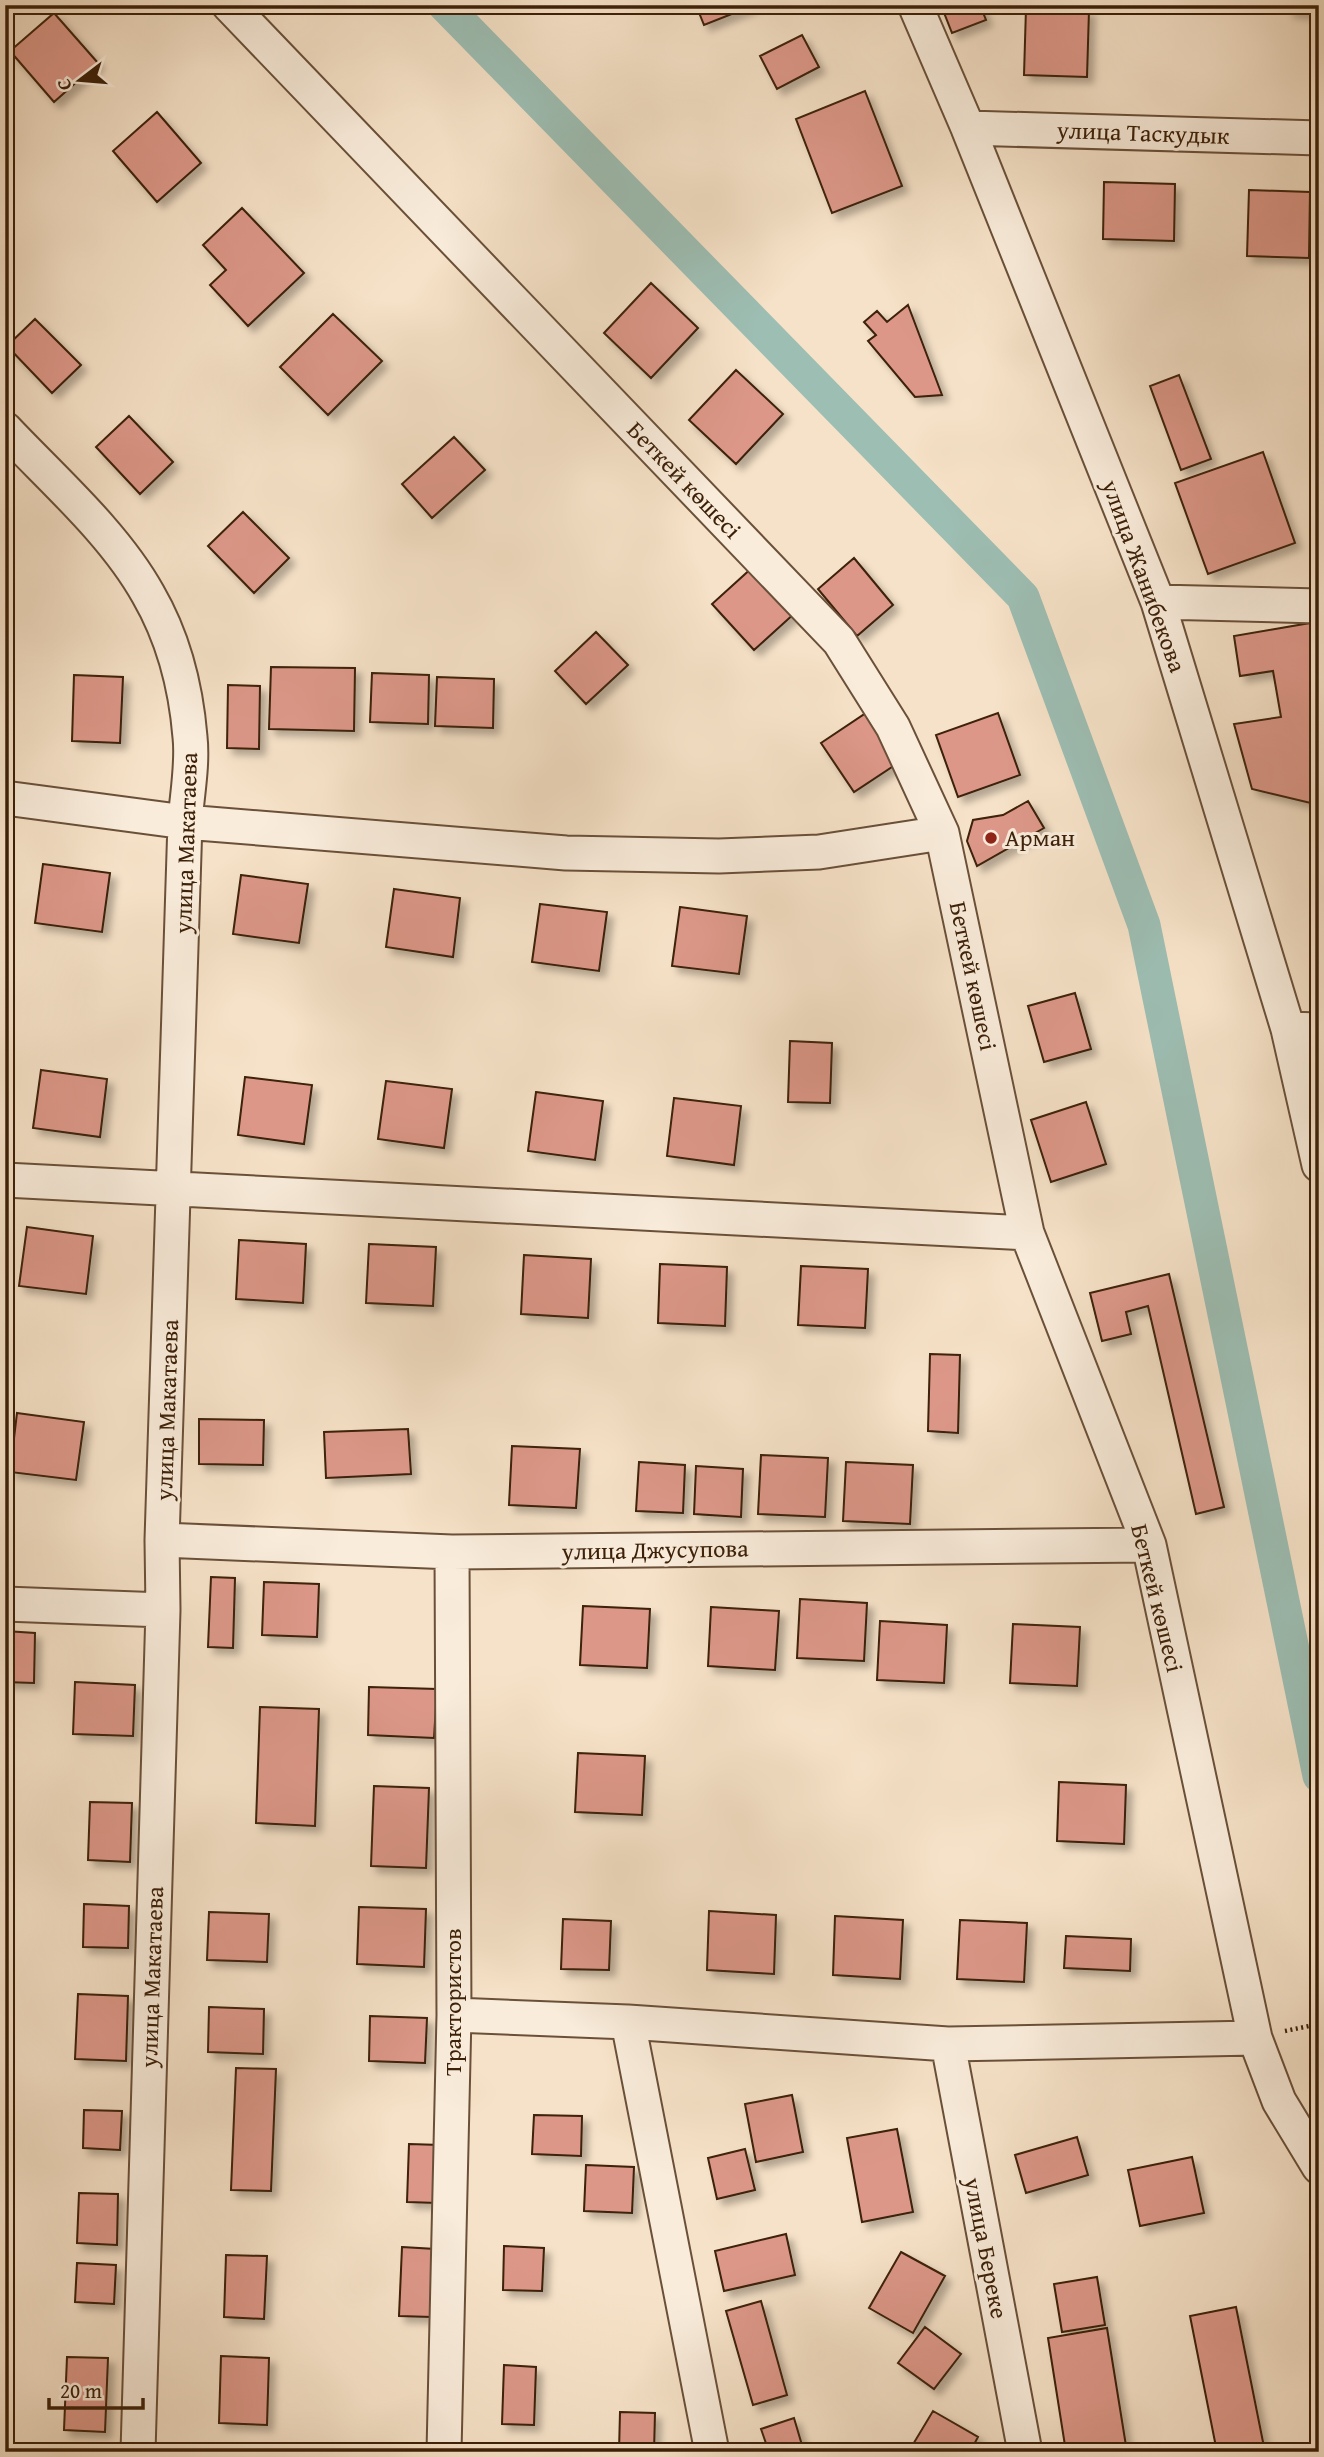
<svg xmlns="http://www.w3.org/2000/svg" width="1324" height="2457" viewBox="0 0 1324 2457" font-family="'Gentium Book Plus',serif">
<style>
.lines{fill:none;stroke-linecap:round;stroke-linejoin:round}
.canal{stroke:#9dbeb3;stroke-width:33}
.building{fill:#dc9788;stroke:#3c2008;stroke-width:2;filter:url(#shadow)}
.minor-casing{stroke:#6a5038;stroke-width:37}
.path{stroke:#3c2008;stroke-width:4.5;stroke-dasharray:2 3.5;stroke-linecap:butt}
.minor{stroke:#f9ecdb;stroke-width:33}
.poi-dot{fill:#8f2418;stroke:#f9ecdb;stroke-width:2.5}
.labels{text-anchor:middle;stroke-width:6;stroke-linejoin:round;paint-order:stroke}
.street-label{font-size:24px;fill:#3c2008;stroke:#f9ecdb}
.poi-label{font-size:24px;fill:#3c2008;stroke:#f9ecdb;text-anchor:start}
</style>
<defs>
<filter id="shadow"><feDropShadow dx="6" dy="6" stdDeviation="3.5" flood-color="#0004"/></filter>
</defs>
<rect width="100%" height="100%" fill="#f6e2c8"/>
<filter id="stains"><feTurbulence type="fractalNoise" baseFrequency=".00286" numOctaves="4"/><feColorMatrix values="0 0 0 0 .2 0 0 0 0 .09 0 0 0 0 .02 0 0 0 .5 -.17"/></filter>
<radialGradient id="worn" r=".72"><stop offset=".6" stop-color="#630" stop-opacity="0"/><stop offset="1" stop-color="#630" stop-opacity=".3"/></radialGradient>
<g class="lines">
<path class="canal" d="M 444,5 L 1023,597 L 1144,925 L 1319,1776"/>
</g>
<path class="building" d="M 696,5 L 752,5 L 752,6 L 704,25 Z
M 941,5 L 980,5 L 986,20 L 952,33 Z
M 1288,5 L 1319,5 L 1319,14 L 1288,11 Z
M 1026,8 L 1089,10 L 1087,77 L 1024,75 Z
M 54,13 L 98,63 L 54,102 L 10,51 Z
M 802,35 L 819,67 L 777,89 L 760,56 Z
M 865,91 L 902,186 L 832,213 L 796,119 Z
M 157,112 L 201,163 L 157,202 L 113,151 Z
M 1104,182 L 1175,184 L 1174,241 L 1103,239 Z
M 1249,190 L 1310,192 L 1309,258 L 1247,256 Z
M 242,208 L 304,273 L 248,326 L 210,285 L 226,270 L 203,245 Z
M 651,283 L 698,328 L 651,378 L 604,333 Z
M 908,305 L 942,395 L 915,397 L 868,341 L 876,335 L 864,322 L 877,311 L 887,322 Z
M 333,314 L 382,361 L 328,415 L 280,367 Z
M 35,319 L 81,365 L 52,393 L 7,346 Z
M 736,370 L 783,414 L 736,464 L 689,420 Z
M 1179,375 L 1211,459 L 1181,470 L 1150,386 Z
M 129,416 L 173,462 L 140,494 L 96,447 Z
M 454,437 L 485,470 L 432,518 L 402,484 Z
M 1263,452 L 1295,543 L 1208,574 L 1175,483 Z
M 243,512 L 289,558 L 254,593 L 208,546 Z
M 854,558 L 893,605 L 857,636 L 818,589 Z
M 754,566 L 796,612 L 754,650 L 712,604 Z
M 1316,622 L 1319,642 L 1319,805 L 1252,789 L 1234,724 L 1281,717 L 1273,671 L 1240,676 L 1234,636 Z
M 596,632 L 628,665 L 586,704 L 555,671 Z
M 271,667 L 355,668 L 354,731 L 269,729 Z
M 372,673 L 429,675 L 428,724 L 370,722 Z
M 74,675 L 123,677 L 120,743 L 72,741 Z
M 437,677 L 494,679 L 493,728 L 435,726 Z
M 228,685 L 260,686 L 259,749 L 227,748 Z
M 866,713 L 898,763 L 854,792 L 821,743 Z
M 998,713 L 1020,775 L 958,797 L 936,735 Z
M 1028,801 L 1044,828 L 977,866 L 967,841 L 973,820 L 1003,815 Z
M 43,864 L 110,873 L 102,932 L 35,923 Z
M 241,875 L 308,884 L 299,943 L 233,934 Z
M 394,889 L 460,898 L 453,957 L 386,947 Z
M 540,904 L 607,912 L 599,971 L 532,962 Z
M 680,907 L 747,916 L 739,974 L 672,966 Z
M 1075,993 L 1091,1049 L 1044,1062 L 1028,1006 Z
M 790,1041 L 832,1043 L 830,1103 L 788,1102 Z
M 41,1070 L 107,1079 L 100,1137 L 33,1128 Z
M 245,1077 L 312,1085 L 304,1144 L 238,1135 Z
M 386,1081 L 452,1089 L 444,1148 L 378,1139 Z
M 536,1092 L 603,1101 L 595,1160 L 528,1151 Z
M 674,1098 L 741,1106 L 734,1165 L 667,1156 Z
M 1086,1102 L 1106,1164 L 1051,1182 L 1031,1120 Z
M 27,1227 L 93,1236 L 86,1294 L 19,1286 Z
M 239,1240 L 306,1244 L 303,1303 L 236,1299 Z
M 369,1244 L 436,1247 L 433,1306 L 366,1303 Z
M 524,1255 L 591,1259 L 588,1318 L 521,1314 Z
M 660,1264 L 727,1267 L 725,1326 L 658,1323 Z
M 801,1266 L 868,1269 L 865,1328 L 798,1325 Z
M 1169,1274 L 1224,1507 L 1196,1514 L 1148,1306 L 1126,1312 L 1131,1334 L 1102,1341 L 1090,1293 Z
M 930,1354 L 960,1355 L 958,1433 L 928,1431 Z
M 17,1413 L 84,1422 L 76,1480 L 10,1472 Z
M 199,1419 L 264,1420 L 263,1465 L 199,1464 Z
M 408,1429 L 411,1474 L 326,1478 L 324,1432 Z
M 512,1446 L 580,1449 L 576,1508 L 509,1505 Z
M 761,1455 L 828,1458 L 825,1517 L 758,1514 Z
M 639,1462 L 685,1465 L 683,1513 L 636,1511 Z
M 846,1462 L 913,1465 L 910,1524 L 843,1521 Z
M 696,1466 L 743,1469 L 741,1517 L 694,1514 Z
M 211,1577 L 235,1578 L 233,1648 L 208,1647 Z
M 264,1582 L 319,1584 L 317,1637 L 262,1635 Z
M 800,1599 L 867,1603 L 864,1661 L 797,1658 Z
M 583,1606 L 650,1609 L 647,1668 L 580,1665 Z
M 711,1607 L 779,1611 L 775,1670 L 708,1666 Z
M 880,1621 L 947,1625 L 944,1683 L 877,1680 Z
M 1013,1624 L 1080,1627 L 1077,1686 L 1010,1683 Z
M 5,1631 L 35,1633 L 34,1683 L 5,1682 Z
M 75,1682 L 135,1685 L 133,1736 L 73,1734 Z
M 369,1687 L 437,1689 L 434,1738 L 368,1735 Z
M 260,1707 L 319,1709 L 315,1826 L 256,1823 Z
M 578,1753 L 645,1756 L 642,1815 L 575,1812 Z
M 1059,1782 L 1126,1785 L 1124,1844 L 1057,1841 Z
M 374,1786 L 429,1788 L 426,1868 L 371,1866 Z
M 90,1802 L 132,1803 L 130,1862 L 88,1860 Z
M 84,1904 L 129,1906 L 128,1948 L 83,1947 Z
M 359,1907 L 426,1909 L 424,1967 L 357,1964 Z
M 709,1911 L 776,1915 L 774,1974 L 707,1970 Z
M 209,1912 L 269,1914 L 267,1962 L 207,1960 Z
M 835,1916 L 903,1920 L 900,1979 L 833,1975 Z
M 563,1919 L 611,1921 L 609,1970 L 561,1969 Z
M 960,1920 L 1027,1923 L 1024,1982 L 957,1979 Z
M 1066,1936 L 1131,1939 L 1130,1971 L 1064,1968 Z
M 78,1994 L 128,1996 L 126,2061 L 75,2059 Z
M 209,2007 L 264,2009 L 263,2054 L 208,2052 Z
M 370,2016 L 427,2018 L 425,2063 L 369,2061 Z
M 236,2068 L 276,2069 L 271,2191 L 231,2190 Z
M 792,2095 L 803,2152 L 756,2162 L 745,2104 Z
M 84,2110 L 122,2111 L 120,2150 L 83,2148 Z
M 534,2115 L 582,2116 L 581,2156 L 532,2154 Z
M 897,2129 L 913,2212 L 862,2222 L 847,2138 Z
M 1077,2137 L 1088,2175 L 1026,2193 L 1015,2155 Z
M 409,2144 L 440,2145 L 438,2203 L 407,2202 Z
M 745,2149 L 755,2190 L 717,2199 L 708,2158 Z
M 1192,2157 L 1204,2213 L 1140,2226 L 1128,2170 Z
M 586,2165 L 634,2167 L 632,2213 L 584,2211 Z
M 79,2193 L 118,2194 L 117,2245 L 77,2243 Z
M 786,2234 L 795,2275 L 724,2291 L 715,2251 Z
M 504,2246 L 544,2248 L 542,2291 L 503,2290 Z
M 402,2247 L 435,2249 L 432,2317 L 399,2316 Z
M 901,2252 L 945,2276 L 913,2333 L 869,2308 Z
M 226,2255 L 267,2256 L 264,2319 L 224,2317 Z
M 77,2263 L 116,2265 L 114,2304 L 75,2302 Z
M 1097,2277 L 1105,2325 L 1062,2332 L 1054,2284 Z
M 761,2301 L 787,2395 L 753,2405 L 726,2311 Z
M 1236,2307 L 1265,2452 L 1217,2452 L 1190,2316 Z
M 925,2327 L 961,2354 L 934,2389 L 898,2363 Z
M 1107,2328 L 1127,2452 L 1066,2452 L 1048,2338 Z
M 221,2356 L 269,2358 L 267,2425 L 219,2423 Z
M 67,2357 L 108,2358 L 105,2432 L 64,2430 Z
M 504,2365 L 536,2367 L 534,2425 L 502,2424 Z
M 933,2411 L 978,2437 L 970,2452 L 909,2451 Z
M 620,2412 L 655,2413 L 654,2452 L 619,2452 Z
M 794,2418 L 804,2452 L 769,2452 L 761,2429 Z
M 68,2447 L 112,2448 L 111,2452 L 68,2452 Z"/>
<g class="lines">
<g class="minor-casing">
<path id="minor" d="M 229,5 L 839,641 L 893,727 L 942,833 L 1027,1233 L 1149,1545 L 1255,2038 L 1279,2101 L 1319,2167
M 915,5 L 968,128 L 1158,602 L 1288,1029 L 1319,1165
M 968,128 L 1319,138
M 5,429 C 53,480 114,533 148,594 C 173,637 186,688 190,737 C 193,764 187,795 185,822 L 162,1540 L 163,1610 L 138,2452
M 1158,602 L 1319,606
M 5,798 L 185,822 L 566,853 L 719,856 L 819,852 L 942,833
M 1288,1029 L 1319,1030
M 5,1180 L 1027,1233
M 162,1540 L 452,1552 L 1149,1545
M 5,1604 L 163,1610
M 454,2015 L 628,2022 L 948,2044 L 1255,2038
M 628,2022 L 712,2452
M 948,2044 L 1025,2452
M 444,2452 L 454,2015 L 452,1552"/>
</g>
<path class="path" d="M 1285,2031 L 1319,2024"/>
<use href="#minor" class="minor"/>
</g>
<circle class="poi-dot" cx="991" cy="838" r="7"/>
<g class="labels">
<g class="street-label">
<text transform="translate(1143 133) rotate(2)" y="8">улица Таскудык</text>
<text transform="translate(684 480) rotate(46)" y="8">Беткей көшесі</text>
<text transform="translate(1144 576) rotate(70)" y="8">улица Жанибекова</text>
<text transform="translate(186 843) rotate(-88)" y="8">улица Макатаева</text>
<text transform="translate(973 976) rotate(78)" y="8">Беткей көшесі</text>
<text transform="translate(167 1410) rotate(-88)" y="8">улица Макатаева</text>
<text transform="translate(655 1550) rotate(-1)" y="8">улица Джусупова</text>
<text transform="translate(1157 1598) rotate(76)" y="8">Беткей көшесі</text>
<text transform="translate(152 1977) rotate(-88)" y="8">улица Макатаева</text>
<text transform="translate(453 2002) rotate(-90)" y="8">Трактористов</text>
<text transform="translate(986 2248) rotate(79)" y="8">улица Береке</text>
</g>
<g class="poi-label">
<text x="1005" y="846">Арман</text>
</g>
</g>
<rect width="1324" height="2457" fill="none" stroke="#f6e2c8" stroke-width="28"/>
<rect x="7" y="7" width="1310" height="2443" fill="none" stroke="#3c2008" stroke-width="3.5"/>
<rect x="14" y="14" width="1296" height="2429" fill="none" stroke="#3c2008" stroke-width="2"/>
<g transform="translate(80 80) rotate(254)" stroke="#f9ecdb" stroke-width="5" paint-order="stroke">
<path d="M0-5L12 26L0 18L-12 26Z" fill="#3c2008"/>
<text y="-10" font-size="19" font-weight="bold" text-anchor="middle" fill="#3c2008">С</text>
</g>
<path d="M49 2398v10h94v-10" fill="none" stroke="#3c2008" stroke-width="3.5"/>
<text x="60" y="2398" font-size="21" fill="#3c2008" stroke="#f9ecdb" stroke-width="5" paint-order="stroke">20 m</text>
<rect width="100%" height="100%" filter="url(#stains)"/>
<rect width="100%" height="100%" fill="url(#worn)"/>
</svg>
